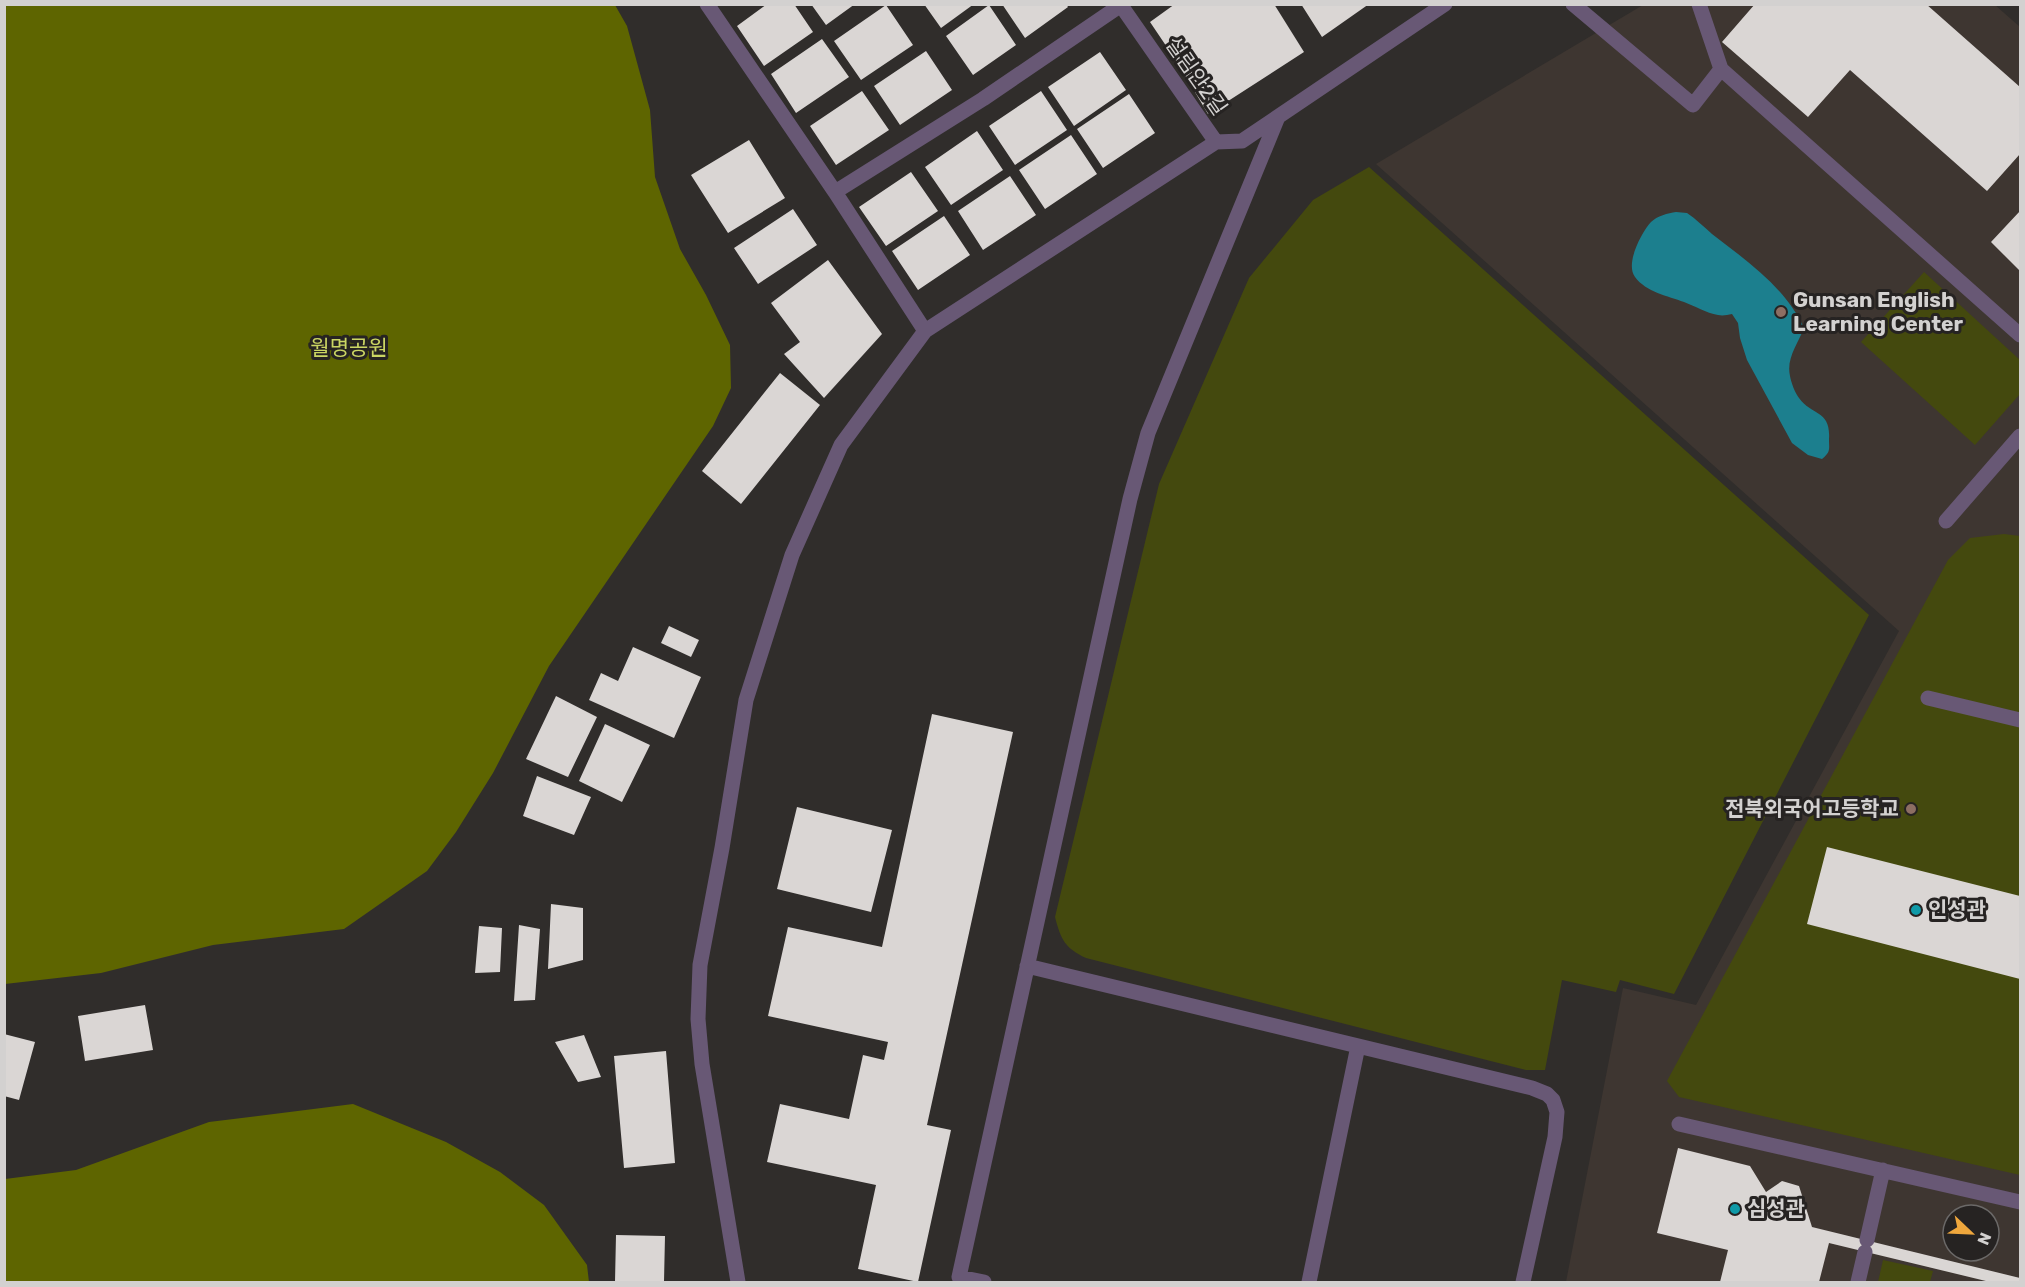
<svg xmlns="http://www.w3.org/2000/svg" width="2025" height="1287" viewBox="0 0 2025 1287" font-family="Rubik,'Noto Sans KR',sans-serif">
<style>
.built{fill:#3e3631;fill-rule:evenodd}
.green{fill:#44490e}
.forest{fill:#5e6500}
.water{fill:#1c7f8e}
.building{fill:#dad6d4}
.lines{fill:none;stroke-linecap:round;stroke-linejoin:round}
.minor{stroke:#685875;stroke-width:15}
.education-dot{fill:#8d6e63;stroke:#262322;stroke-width:2}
.culture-dot{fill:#0f9aa8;stroke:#262322;stroke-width:2}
.labels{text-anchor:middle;stroke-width:6;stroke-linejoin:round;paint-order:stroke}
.street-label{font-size:21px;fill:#d3d1d0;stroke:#262322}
.poi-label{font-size:21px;font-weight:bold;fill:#d3d1d0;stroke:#262322;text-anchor:start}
.park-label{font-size:21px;fill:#cbd663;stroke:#262322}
</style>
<rect width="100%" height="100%" fill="#302d2b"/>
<path class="built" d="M 1643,5 L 1995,5 L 2020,27 L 2020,1282 L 1566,1282 L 1623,988 L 1696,1005 L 1899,631 L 1376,164 ZM 1953,1215 L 1989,1215 L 1989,1251 L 1953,1251 Z"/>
<path class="green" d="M 1369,167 L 1869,615 L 1674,994 L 1620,980 L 1616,992 L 1562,980 L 1545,1070 L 1526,1070 L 1086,958 C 1065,948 1061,940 1055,917 L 1159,484 L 1249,278 L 1313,200 Z
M 1924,272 L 2020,360 L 2020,394 L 1975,445 L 1861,342 Z
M 2004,534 L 2020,536 L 2020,1175 L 1679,1097 L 1667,1081 L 1948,560 L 1970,538 Z
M 1883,1260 L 1933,1271 L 1930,1282 L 1878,1282 Z"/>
<path class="forest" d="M 615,5 L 627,26 L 650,110 L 655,177 L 680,249 L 706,295 L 730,345 L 731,388 L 713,426 L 549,666 L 493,773 L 456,832 L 427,871 L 344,929 L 213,945 L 101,973 L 5,984 L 5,5 Z
M 353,1104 L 446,1142 L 500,1172 L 544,1205 L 587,1265 L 589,1282 L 5,1282 L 5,1179 L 76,1170 L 209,1122 Z"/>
<path class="water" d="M 1676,212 L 1687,213 C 1696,219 1704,227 1712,234 C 1747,261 1785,287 1804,328 C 1798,344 1786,358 1790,376 C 1791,382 1795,393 1799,398 C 1812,416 1831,410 1829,439 C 1829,449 1831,452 1822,459 L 1808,455 L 1792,443 L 1747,360 L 1740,338 L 1738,323 L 1732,314 C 1727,315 1723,316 1718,315 C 1706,313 1695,306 1684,302 C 1668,296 1646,292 1635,277 C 1625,264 1641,233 1651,222 C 1657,216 1668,213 1676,212 Z"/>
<path class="building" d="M 767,4 L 794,4 L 813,32 L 764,66 L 737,26 Z
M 811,4 L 855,4 L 826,25 Z
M 924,4 L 974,4 L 941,28 Z
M 1002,4 L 1066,4 L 1068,7 L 1025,38 Z
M 1175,4 L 1274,4 L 1304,52 L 1208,114 L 1179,65 L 1150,22 Z
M 1301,4 L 1369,4 L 1322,37 Z
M 1755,4 L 1926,4 L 2020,87 L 2020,154 L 1987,191 L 1850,70 L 1808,117 L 1722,42 Z
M 886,5 L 913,45 L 861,80 L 834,41 Z
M 989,5 L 1016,45 L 973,75 L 946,36 Z
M 822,39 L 849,77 L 796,113 L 771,74 Z
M 926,51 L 952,90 L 900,125 L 874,86 Z
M 1100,52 L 1126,90 L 1074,126 L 1048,87 Z
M 862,91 L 889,130 L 836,165 L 810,126 Z
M 1041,91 L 1067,130 L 1015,165 L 989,126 Z
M 1129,94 L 1155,133 L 1103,168 L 1077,129 Z
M 977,131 L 1003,170 L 951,205 L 925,167 Z
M 1071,135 L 1097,174 L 1045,209 L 1019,170 Z
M 749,140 L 785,198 L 728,233 L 691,175 Z
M 911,172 L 938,211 L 886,246 L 859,207 Z
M 1010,176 L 1036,215 L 983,250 L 958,211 Z
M 793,209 L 817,245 L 758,284 L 734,248 Z
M 2020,211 L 2020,271 L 1991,242 Z
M 944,216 L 970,255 L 918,290 L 892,251 Z
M 828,260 L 882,334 L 824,398 L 784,354 L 800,342 L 771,303 Z
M 780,373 L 820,405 L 741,504 L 702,471 Z
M 669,626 L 699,640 L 691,657 L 661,643 Z
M 633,647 L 701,677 L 674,738 L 589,700 L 601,673 L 618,681 Z
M 556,696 L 597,717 L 568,777 L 526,759 Z
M 932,714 L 1013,732 L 927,1125 L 951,1130 L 918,1282 L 858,1269 L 876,1185 L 767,1162 L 780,1104 L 849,1119 L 863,1055 L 884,1060 L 888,1042 L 768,1016 L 788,927 L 882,947 Z
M 605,724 L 650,745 L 622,802 L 579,781 Z
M 537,776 L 591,797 L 574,835 L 523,816 Z
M 797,807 L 892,830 L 871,912 L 777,889 Z
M 1827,847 L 2020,896 L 2020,979 L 1807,924 Z
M 551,904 L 583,908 L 583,960 L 548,969 Z
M 519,925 L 540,929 L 535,1000 L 514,1001 Z
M 479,926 L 502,928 L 500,972 L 475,973 Z
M 145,1005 L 153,1050 L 85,1061 L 78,1016 Z
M 4,1034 L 35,1042 L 19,1100 L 4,1096 Z
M 584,1035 L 601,1077 L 578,1082 L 555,1042 Z
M 666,1051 L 675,1163 L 624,1168 L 614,1056 Z
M 1678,1148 L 1750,1166 L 1766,1192 L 1782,1181 L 1799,1186 L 1812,1227 L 2020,1278 L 2020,1282 L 1990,1282 L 1829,1243 L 1819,1282 L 1720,1282 L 1728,1250 L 1657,1233 Z
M 616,1235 L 665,1236 L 664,1282 L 615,1282 Z"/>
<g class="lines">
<path class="minor" d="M 707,4 L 835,192 L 925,331
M 1120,4 L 1216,142
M 1573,4 L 1693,105 L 1721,69
M 1699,4 L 1721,69 L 2020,335
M 835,192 L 983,99 L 1121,5
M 1946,521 L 2020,436
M 1928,698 L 2020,720
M 1027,966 L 1532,1088 L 1547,1094 L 1553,1100 L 1557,1112 L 1555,1137 L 1523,1282
M 1679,1124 L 2020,1202
M 1867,1240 L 1883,1170
M 738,1282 L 702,1064 L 698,1019 L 700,965 L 722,848 L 746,700 L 792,555 L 841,445 L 925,331 L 1216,142 L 1242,141 L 1445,4
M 984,1282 L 959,1277 L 1130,499 L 1148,433 L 1278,117
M 1309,1282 L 1358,1046
M 1858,1282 L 1865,1252"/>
</g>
<g class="education-dot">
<circle cx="1781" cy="312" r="6"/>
<circle cx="1911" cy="809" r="6"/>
</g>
<g class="culture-dot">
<circle cx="1916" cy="910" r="6"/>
<circle cx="1735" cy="1209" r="6"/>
</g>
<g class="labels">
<g class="street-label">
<text transform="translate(1196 76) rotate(55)" y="7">설림안2길</text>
</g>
<g class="poi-label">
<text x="1793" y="307">Gunsan English<tspan x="1793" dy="24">Learning Center</tspan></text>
<text x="1899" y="816" text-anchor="end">전북외국어고등학교</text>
<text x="1928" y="917">인성관</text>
<text x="1747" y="1216">심성관</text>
</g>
<g class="park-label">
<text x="349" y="355">월명공원</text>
</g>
</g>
<rect width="2025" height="1287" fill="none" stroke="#d3d1d0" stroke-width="12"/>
<g transform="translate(1971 1233) rotate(113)"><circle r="28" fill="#262322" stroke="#6b6968" stroke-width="1.5"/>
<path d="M0-4.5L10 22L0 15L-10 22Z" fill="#efa73d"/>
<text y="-9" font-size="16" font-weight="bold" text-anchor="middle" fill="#d3d1d0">N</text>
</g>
</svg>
